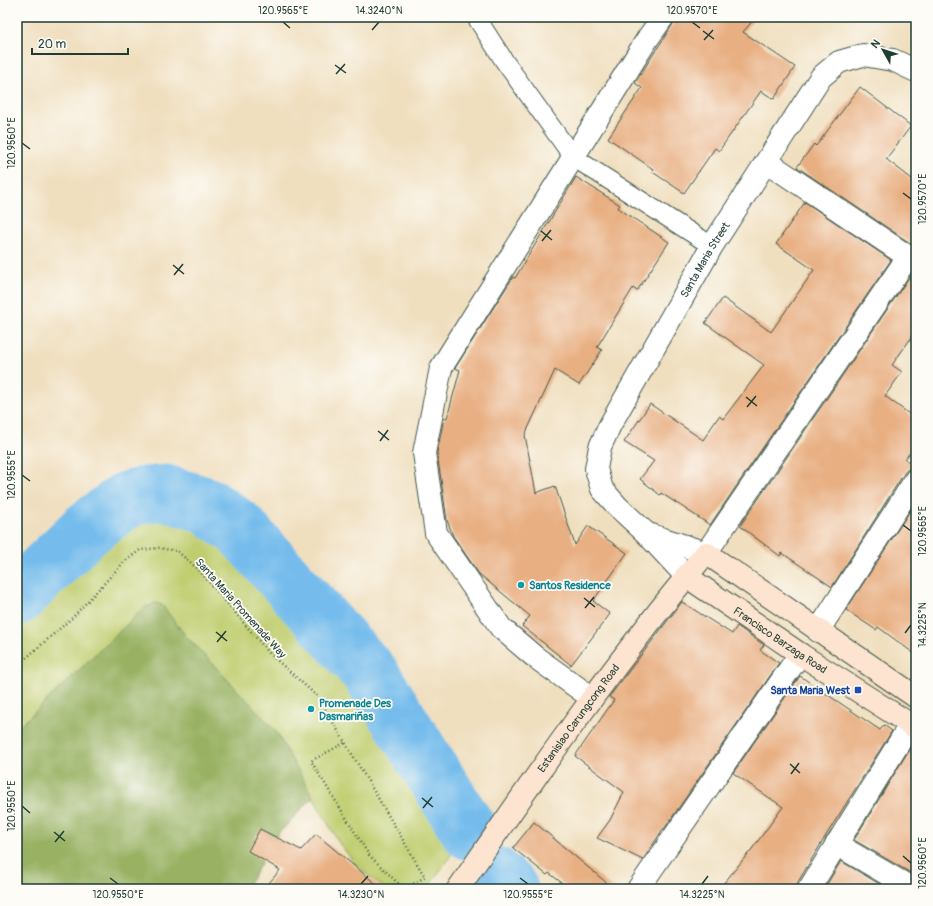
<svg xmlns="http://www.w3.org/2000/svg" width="933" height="906" viewBox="0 0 933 906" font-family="Pangolin,sans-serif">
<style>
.green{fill:#c0ce70;stroke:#708652}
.forest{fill:#98b162;stroke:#5c774b}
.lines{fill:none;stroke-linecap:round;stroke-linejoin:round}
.river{stroke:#75bcec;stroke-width:57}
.building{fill:#e8af82}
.lane-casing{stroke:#3e5549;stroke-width:20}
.street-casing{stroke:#3e5549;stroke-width:24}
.secondary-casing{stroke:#3e5549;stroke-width:24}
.path{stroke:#3e5549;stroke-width:2.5;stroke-dasharray:1 3;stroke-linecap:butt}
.lane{stroke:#fff;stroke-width:18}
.street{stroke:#fff;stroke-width:22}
.secondary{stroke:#fde4d1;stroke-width:22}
.ticks{fill:none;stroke:#1f3d34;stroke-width:1.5}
.culture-dot{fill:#0f9aa8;stroke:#fdfcf7;stroke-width:1.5}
.transit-dot{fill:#1a4fb4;stroke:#fdfcf7;stroke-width:1.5}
.labels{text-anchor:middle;stroke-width:3.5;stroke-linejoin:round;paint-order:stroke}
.street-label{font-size:11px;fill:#1f3d34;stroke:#fdfcf7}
.culture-label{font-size:11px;font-weight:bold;fill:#0d838f;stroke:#fdfcf7;text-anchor:start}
.transit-label{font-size:11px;font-weight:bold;fill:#164399;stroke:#fdfcf7;text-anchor:end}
.neatline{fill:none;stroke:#1f3d34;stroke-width:1.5}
.ticks-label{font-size:10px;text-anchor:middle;fill:#1f3d34}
</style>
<rect width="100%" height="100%" fill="#fdfcf7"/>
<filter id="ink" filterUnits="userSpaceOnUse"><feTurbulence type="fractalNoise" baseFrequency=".025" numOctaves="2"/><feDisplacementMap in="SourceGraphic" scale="8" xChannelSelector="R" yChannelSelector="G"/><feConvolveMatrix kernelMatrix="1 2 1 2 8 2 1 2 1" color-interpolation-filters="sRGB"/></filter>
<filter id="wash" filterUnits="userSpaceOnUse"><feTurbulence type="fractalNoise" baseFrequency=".012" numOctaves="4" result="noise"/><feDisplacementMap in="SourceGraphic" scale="16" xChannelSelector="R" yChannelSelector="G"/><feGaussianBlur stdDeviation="0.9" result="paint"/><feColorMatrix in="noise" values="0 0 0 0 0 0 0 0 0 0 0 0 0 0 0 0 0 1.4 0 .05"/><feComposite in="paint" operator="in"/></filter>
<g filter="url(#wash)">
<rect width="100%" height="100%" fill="#f0dfbf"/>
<path class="green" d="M 161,515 L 196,522 L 224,547 L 355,689 L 453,852 L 427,889 L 385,889 L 357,866 L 339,843 L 275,730 L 184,634 L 162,605 L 144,608 L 17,729 L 17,627 L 100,546 L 133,522 Z"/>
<path class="forest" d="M 155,603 L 162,605 L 184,634 L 275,730 L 313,797 L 278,834 L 246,889 L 17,889 L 17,729 L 144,608 Z"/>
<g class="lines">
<path class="river" d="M 17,597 L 86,530 L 126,500 L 145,495 L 165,493 L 206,505 L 239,528 L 370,673 L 470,832
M 495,875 L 510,889"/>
</g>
<g id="blocks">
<path class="building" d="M 675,17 L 756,17 L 743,32 L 795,67 L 774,99 L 761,91 L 719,151 L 715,148 L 684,193 L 651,171 L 653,169 L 608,138 L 642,88 L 635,83 L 673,24 Z
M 860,87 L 911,126 L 886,159 L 916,182 L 916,247 L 797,167 L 814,144 L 816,146 Z
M 576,177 L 620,205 L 618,208 L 669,242 L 637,291 L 633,288 L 597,347 L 602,350 L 579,385 L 555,370 L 525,435 L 536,493 L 555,486 L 575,545 L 588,526 L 627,553 L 593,601 L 610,614 L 571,665 L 522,626 L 530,616 L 479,574 L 453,536 L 447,520 L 437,453 L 444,418 L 447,418 L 460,370 L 455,368 L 513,277 L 515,278 Z
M 805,202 L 891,260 L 710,525 L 661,493 L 660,495 L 640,479 L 654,461 L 624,442 L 650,404 L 703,440 L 719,416 L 723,419 L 764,365 L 705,323 L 723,298 L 771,332 L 814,270 L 776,244 Z
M 912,273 L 916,274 L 916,331 L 892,365 L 902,372 L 885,396 L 916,419 L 916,445 L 905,459 L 913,465 L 905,472 L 832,587 L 782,553 L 780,556 L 740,526 Z
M 915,503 L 916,504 L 916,655 L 878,627 L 876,630 L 846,610 Z
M 682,602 L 732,634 L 737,626 L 764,645 L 760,650 L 779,663 L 664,829 L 663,829 L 643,860 L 597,838 L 610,820 L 624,792 L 575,756 L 614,700 L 609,697 Z
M 800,676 L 880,730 L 884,725 L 892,731 L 825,837 L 798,882 L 797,889 L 719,889 L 752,849 L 783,807 L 733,773 Z
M 912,745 L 916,747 L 916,876 L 854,840 Z
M 534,822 L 614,889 L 570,889 L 549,873 L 547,875 L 513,848 Z
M 260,829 L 301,850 L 316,834 L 382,889 L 264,889 L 280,870 L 248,851 Z
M 841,861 L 888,889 L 824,889 Z"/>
</g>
</g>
<g filter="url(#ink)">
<use href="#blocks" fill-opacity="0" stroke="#3e5549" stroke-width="1"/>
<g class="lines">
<g class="lane-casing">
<path id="lane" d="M 476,17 L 505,62 L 573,157 L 712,246"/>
</g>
<g class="street-casing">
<g id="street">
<path d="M 767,162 L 916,262"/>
<path d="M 648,534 L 706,553 L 908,257"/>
<path id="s1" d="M 686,576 L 646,533 L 618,507 L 602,489 L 596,469 L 600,447 L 610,425 L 712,246 L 821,77 L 839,62 L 863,55 L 893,60 L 916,71"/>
<path d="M 818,631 L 916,479"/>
<path d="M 592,698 L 535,657 L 501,628 L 436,533 L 424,453 L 441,368 L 648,38 L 663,17"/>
<path d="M 836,844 L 913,889"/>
<path d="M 638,889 L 800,654"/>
<path d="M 809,889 L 910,725"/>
</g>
</g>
<g class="secondary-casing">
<g id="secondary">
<path id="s2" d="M 686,576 L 800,654 L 916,728"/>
<path id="s3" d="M 458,889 C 537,774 616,660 706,553 L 916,697"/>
</g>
</g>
<path class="path" d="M 17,666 L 72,618 L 124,562 L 140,550 L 159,548 L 177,551 L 199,570 L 270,654 L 318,697 L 425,877 L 404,889 L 369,855 L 311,761 L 346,742"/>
<use href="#lane" class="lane"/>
<use href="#street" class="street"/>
<use href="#secondary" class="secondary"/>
</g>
</g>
<path class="ticks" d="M 283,22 L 290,28M 692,22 L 700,28M 372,30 L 379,22M 703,31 L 714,39M 704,40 L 713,30M 335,65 L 346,73M 336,74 L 345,64M 22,143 L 30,149M 903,193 L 911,199M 541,231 L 552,240M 542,241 L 551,230M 173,265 L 184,274M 174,275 L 183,264M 746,397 L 757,406M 747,407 L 756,396M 378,431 L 389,440M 380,441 L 388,430M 22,475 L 30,481M 903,525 L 911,531M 584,598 L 595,607M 585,608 L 594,597M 216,632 L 227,641M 905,633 L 911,625M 217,642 L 226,631M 790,764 L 800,773M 791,774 L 799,763M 422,798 L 433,807M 22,806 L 30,813M 423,808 L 432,797M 54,832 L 65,841M 55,842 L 64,831M 903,856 L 911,863M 110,878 L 118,884M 520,878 L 528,884M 361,884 L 368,876M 702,884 L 708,876"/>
<g class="culture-dot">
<circle cx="521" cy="585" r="4"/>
<circle cx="311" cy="709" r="4"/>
</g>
<rect class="transit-dot" x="854" y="686" width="8" height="8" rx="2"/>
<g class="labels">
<g class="street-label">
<text dy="4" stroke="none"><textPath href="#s1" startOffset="379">Santa Maria Street</textPath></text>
<text transform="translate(241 608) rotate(48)" y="4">Santa Maria Promenade Way</text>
<text dy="4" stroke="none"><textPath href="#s2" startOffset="114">Francisco Barzaga Road</textPath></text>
<text dy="4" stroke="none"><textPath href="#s3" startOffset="209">Estanislao Carungcong Road</textPath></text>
</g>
<g class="culture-label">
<text x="529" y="589">Santos Residence</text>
<text x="319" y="707">Promenade Des<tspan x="319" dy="13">Dasmariñas</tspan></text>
</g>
<g class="transit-label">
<text x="850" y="694">Santa Maria West</text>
</g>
</g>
<rect width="933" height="906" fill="none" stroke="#fdfcf7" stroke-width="44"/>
<g transform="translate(883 50) rotate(309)" stroke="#fdfcf7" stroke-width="3" paint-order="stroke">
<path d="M0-3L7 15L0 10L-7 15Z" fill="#1f3d34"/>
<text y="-6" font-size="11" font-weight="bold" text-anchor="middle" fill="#1f3d34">N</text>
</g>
<path d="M32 48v6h96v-6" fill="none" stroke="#1f3d34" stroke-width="2"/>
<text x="38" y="48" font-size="12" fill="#1f3d34" stroke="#fdfcf7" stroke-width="3" paint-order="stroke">20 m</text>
<rect x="22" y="22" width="889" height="862" class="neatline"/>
<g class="ticks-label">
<text x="283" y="14">120.9565°E</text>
<text x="379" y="14">14.3240°N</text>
<text x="692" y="14">120.9570°E</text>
<text transform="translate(11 143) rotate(-90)" y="4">120.9560°E</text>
<text transform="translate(922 199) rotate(-90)" y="4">120.9570°E</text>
<text transform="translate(11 475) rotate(-90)" y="4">120.9555°E</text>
<text transform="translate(922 531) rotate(-90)" y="4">120.9565°E</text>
<text transform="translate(922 625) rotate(-90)" y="4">14.3225°N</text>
<text transform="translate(11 806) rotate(-90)" y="4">120.9550°E</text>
<text transform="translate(922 863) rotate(-90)" y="4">120.9560°E</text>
<text x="118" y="898">120.9550°E</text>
<text x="361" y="898">14.3230°N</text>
<text x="528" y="898">120.9555°E</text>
<text x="702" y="898">14.3225°N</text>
</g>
</svg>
